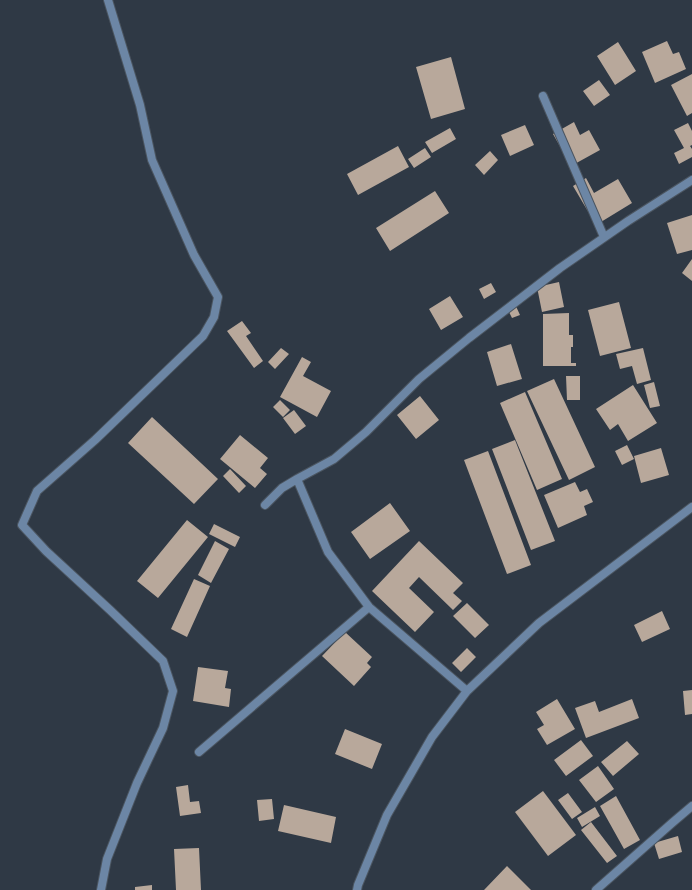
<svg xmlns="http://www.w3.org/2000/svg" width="692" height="890" viewBox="0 0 692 890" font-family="'Alegreya Sans',sans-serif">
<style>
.building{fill:#b8a89b}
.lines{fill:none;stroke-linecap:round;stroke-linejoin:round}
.street-casing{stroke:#4b5560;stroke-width:10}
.street{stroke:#6c86a5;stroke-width:8}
</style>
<rect width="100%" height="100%" fill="#2f3945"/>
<path class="building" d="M 667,41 L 673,54 L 679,52 L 686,69 L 655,83 L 642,52 Z
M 618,42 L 636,71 L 615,85 L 597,56 Z
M 451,57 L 465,109 L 431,119 L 416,67 Z
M 692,74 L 692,113 L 687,116 L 671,85 Z
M 599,80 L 610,95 L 594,106 L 583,91 Z
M 574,122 L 580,135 L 589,130 L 600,150 L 571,166 L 553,134 Z
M 688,123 L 692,131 L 692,145 L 690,146 L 692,149 L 692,157 L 679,164 L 674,153 L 684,148 L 674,130 Z
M 525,125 L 534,145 L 510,156 L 501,135 Z
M 450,128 L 456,139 L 432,153 L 425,142 Z
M 398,146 L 409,167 L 358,195 L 347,174 Z
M 425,148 L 431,157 L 414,168 L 408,159 Z
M 490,151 L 498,160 L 484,175 L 475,165 Z
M 586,178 L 594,193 L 618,179 L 632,203 L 596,225 L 573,186 Z
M 435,191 L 449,213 L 390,251 L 376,228 Z
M 692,215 L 692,250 L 677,254 L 667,223 Z
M 692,259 L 692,281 L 682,273 Z
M 559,282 L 564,307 L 542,312 L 537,287 Z
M 491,283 L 496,292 L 484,299 L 479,289 Z
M 450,296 L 463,317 L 441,330 L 429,309 Z
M 514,302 L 520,315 L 512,318 L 506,306 Z
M 619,302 L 631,348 L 600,356 L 588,310 Z
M 569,313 L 569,335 L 573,335 L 573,347 L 571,347 L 571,363 L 576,363 L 576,366 L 543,366 L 543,314 Z
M 242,321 L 251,333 L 246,336 L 263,361 L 254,368 L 227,331 Z
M 511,344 L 522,379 L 497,386 L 487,352 Z
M 281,348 L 289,354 L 275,369 L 268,362 Z
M 643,348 L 651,380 L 637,384 L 632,366 L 620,369 L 616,354 Z
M 302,357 L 311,362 L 303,376 L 331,391 L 317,417 L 280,397 Z
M 566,376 L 580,376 L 580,400 L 567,400 Z
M 554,379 L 595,467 L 569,480 L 527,391 Z
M 654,382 L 660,406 L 650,408 L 644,385 Z
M 633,385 L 657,423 L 628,441 L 618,424 L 610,430 L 596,409 Z
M 525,392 L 562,479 L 537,490 L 500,403 Z
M 420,396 L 439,420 L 416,439 L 397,415 Z
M 280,400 L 290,410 L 283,417 L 273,407 Z
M 294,410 L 306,426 L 295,434 L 283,418 Z
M 152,417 L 218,479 L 194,504 L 128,443 Z
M 240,435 L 268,458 L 260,468 L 267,474 L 255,488 L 220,459 Z
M 515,440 L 555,541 L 531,550 L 492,449 Z
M 627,445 L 634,459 L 622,465 L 615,451 Z
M 661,448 L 669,475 L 641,483 L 634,456 Z
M 488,451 L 531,565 L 507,574 L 464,460 Z
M 230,469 L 246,486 L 239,493 L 223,476 Z
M 575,482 L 580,492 L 587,489 L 593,502 L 584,506 L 587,515 L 558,528 L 544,495 Z
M 390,503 L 410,531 L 370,559 L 351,532 Z
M 187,520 L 208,537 L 158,598 L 137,581 Z
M 214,524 L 240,537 L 235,547 L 209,534 Z
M 215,541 L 229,549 L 211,583 L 198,575 Z
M 419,541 L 463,583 L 453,593 L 462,601 L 453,610 L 419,577 L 409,588 L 434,612 L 415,632 L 372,591 Z
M 194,579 L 210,586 L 187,637 L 171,629 Z
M 467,603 L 489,625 L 475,638 L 453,616 Z
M 662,611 L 670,629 L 642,642 L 634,625 Z
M 345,632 L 372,657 L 367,663 L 371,667 L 354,686 L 322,656 Z
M 467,648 L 476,657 L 461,672 L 452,663 Z
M 198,667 L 228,671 L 225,688 L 231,689 L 229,707 L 193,701 Z
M 692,690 L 692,714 L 685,715 L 683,691 Z
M 557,699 L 575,729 L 547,745 L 537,729 L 544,725 L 536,712 Z
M 632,699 L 639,718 L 586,738 L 575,708 L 595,701 L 599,712 Z
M 345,729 L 382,744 L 372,769 L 335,754 Z
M 581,740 L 593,756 L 566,776 L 554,760 Z
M 627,741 L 639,754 L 613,776 L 601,762 Z
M 598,766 L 614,789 L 596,802 L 579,780 Z
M 188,785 L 190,802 L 199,801 L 201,813 L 180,816 L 176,787 Z
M 543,791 L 576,835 L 548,856 L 515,812 Z
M 568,793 L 582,812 L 572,819 L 558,800 Z
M 616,796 L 640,840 L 624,849 L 600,806 Z
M 272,799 L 274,819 L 259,821 L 257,800 Z
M 284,805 L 336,817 L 331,843 L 278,831 Z
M 595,807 L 600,816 L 582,827 L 577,818 Z
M 591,822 L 617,856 L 607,863 L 581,830 Z
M 678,836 L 682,852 L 659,859 L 654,843 Z
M 199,848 L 201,890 L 176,890 L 174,849 Z
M 507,866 L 531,890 L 484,890 Z
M 152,885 L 152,890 L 135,890 L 135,887 Z"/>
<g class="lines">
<g class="street-casing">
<path id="street" d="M 543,96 L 604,237
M 297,479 L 328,552 L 369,607 L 467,691
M 265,505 L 282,488 L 297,479 L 334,459 L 366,432 L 419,379 L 469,338 L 560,268 L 628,221 L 692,180
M 199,752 L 369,607
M 101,890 L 107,859 L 137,783 L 163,728 L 173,691 L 163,661 L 110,610 L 46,551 L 22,525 L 37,491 L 95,440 L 203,336 L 214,317 L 218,297 L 194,255 L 152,160 L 140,105 L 108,0
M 357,890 L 358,885 L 387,815 L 432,737 L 467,691 L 539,623 L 692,507
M 596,890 L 672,823 L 692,806"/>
</g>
<use href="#street" class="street"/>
</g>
</svg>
